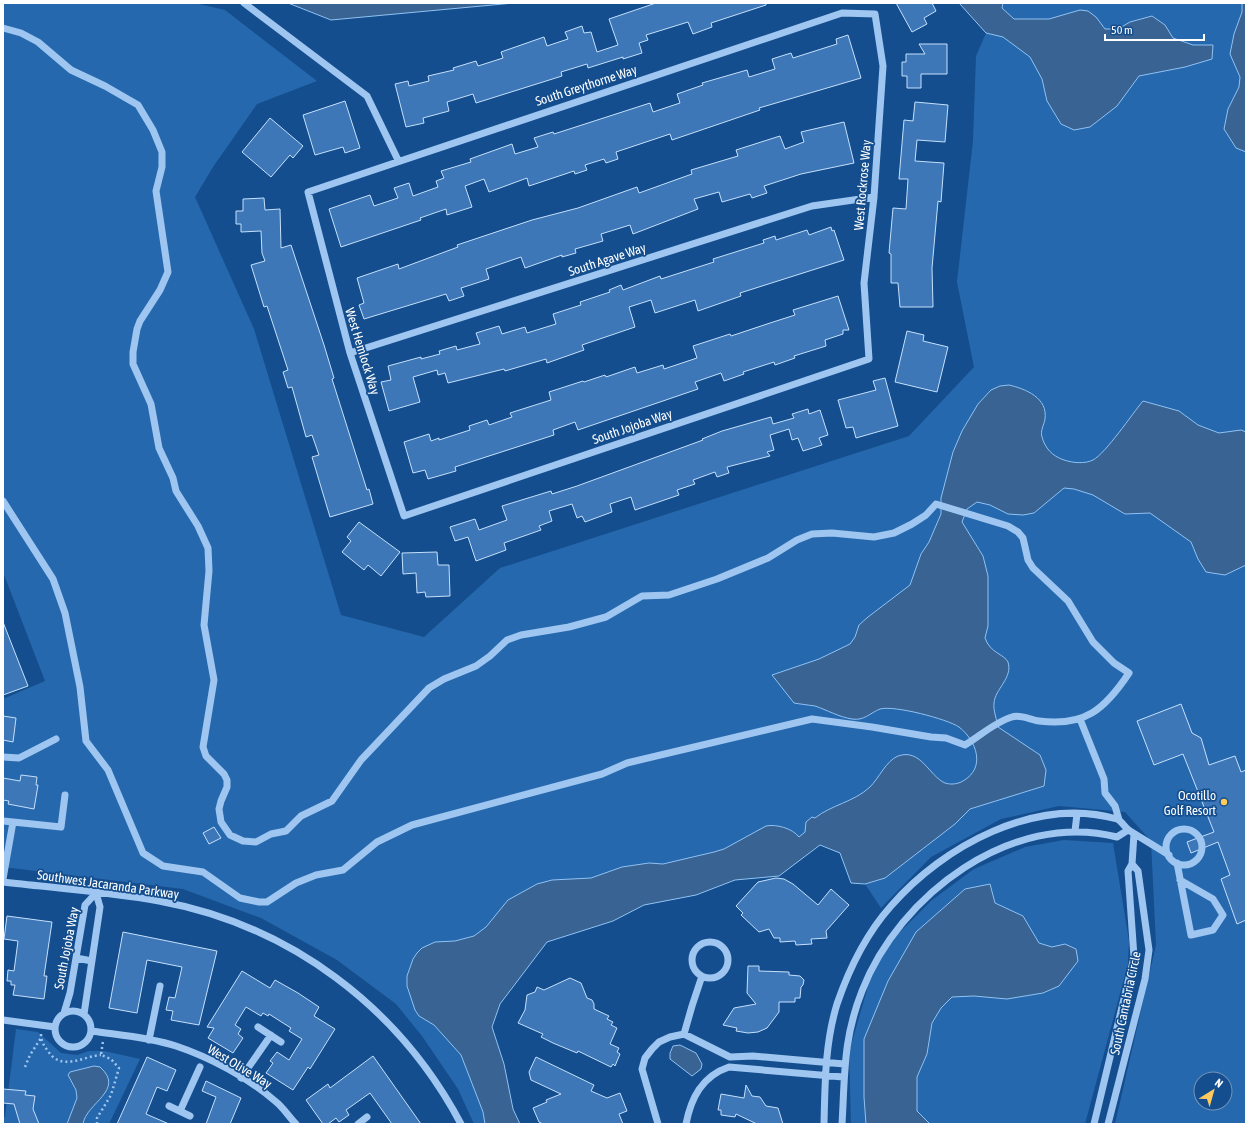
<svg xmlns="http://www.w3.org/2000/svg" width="1249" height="1127" viewBox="0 0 1249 1127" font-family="'Asap Condensed',sans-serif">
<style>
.green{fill:#2668ad;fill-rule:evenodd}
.water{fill:#386392;stroke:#90c2f4}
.building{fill:#3d77b7;stroke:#c5e0fc}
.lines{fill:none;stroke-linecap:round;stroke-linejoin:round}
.path{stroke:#9ec6f1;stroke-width:2.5;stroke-dasharray:2 3;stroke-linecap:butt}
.minor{stroke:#9ec6f1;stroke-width:7}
.poi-dot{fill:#ffca5d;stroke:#144e8e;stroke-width:1.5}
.labels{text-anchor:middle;stroke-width:3.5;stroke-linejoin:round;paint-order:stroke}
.street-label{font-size:13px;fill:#fff;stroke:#144e8e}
.poi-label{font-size:13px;fill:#fff;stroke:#144e8e;text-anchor:end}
</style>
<rect width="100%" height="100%" fill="#144e8e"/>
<path class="green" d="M 3,3 L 195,3 L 225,10 L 317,81 L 257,104 L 213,167 L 195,197 L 254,329 L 341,615 L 424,637 L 500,568 L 909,436 L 974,367 L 957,282 L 973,141 L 976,56 L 986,33 L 959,3 L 1246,3 L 1246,1124 L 1115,1124 L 1156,945 L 1151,841 L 1125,812 L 1059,806 L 1001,819 L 931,857 L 881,908 L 865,884 L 851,883 L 840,853 L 820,845 L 779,876 L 735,880 L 696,895 L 644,905 L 613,921 L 547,942 L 500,1004 L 492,1027 L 504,1064 L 513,1109 L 520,1124 L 474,1124 L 458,1089 L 422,1036 L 396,1004 L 337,960 L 261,918 L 183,889 L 3,867 L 3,699 L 45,681 L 3,572 ZM 1201,1079 L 1225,1079 L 1225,1103 L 1201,1103 Z
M 1064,840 L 1113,843 L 1129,941 L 1128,964 L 1085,1124 L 851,1124 L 849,1052 L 869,983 L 888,944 L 932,900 L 974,869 L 1025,847 Z
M 16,1029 L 38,1032 L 61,1053 L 77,1055 L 89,1051 L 104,1051 L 140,1059 L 109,1124 L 3,1124 L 3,1117 L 5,1117 Z"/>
<path class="water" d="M 288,3 L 514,3 L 331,20 Z
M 959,3 L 1003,3 L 1002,8 L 1014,19 L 1049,19 L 1080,10 L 1088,11 L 1096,17 L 1105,29 L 1118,29 L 1130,22 L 1152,16 L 1165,25 L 1173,38 L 1193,45 L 1213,45 L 1212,59 L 1185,67 L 1139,76 L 1117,106 L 1090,127 L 1074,130 L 1061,124 L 1047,101 L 1042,79 L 1030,57 L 1003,37 L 986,33 Z
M 1242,3 L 1246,3 L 1246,152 L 1236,148 L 1224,129 L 1228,109 L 1239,87 L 1240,77 L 1230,54 L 1234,34 L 1242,12 Z
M 1009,385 C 1026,389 1048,398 1045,419 C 1044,425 1040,431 1042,437 C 1045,448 1052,456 1064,460 C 1073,463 1085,464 1093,460 C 1106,453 1132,414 1143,401 L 1179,411 L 1198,425 L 1219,433 L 1241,430 L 1246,432 L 1246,565 L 1225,575 L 1206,572 L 1198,559 L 1191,542 L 1150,513 L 1125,514 L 1093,495 L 1074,489 L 1064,488 L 1034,513 L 1023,515 L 1008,514 L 990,505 L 977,502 L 967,509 L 962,522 L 983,556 L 988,576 L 988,626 L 985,638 C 990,653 1004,654 1008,662 C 1013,678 995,689 994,703 C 993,710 997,720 998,727 L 1040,755 L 1046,770 L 1044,786 L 970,809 L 955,824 L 885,878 L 865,884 L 851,883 L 840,853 L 820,845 L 779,876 L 735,880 L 696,895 L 644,905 L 613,921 L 547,942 L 500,1004 L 492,1027 L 504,1064 L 513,1109 L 520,1124 L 485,1124 L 483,1112 L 461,1055 L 434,1025 L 419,1016 L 415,1010 L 407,986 L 407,976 L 413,959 L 417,953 L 422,948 L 435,942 L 455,941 L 474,936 L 486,927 L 508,900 L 537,884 L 552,880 L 591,878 L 622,867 L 649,863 L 663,864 L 714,852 L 724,849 L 766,826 C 776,824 792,828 799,837 L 805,832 L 806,822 L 812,817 L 815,818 C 831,805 854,802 870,787 C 879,778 886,761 898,756 C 921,748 929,776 945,783 C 951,785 958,784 963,781 C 986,768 977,741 959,727 C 947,719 894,705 880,709 C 870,713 864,721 852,719 C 839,717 827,710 815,706 C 808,705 800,704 794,703 L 772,675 L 819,659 L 850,644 L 855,637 L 859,625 L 868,617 L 910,585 L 921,554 L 929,542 L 941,514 L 941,498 L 953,452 L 962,431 L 978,404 L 991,390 L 1000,386 Z
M 990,884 L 995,903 L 1023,916 L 1039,943 L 1052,947 L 1065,944 L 1076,949 L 1078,961 L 1059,986 L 1043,993 L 1007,999 L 974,996 L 952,997 L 941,1008 L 932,1023 L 927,1054 L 917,1077 L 917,1111 L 930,1124 L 866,1124 L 864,1097 L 864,1039 L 888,981 L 916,932 L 965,889 Z
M 680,1045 L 696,1053 L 702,1064 L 701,1069 L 692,1076 L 670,1059 L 670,1053 L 673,1046 Z
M 94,1066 L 100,1067 C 126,1090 86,1103 83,1124 L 67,1124 L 77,1098 L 76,1090 L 68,1075 L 70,1072 Z"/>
<path class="building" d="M 656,3 L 766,3 L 766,5 L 711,23 L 712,27 L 693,34 L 688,22 L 646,35 L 648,40 L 639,43 L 642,53 L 623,59 L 623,57 L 588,68 L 587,64 L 561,72 L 562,76 L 476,103 L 473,94 L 447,102 L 449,111 L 423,118 L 424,123 L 406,127 L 395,84 L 408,81 L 409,86 L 429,81 L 428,76 L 454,70 L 453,68 L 476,61 L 478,66 L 503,58 L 501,52 L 544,37 L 547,46 L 568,39 L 565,32 L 582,26 L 584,33 L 591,32 L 597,52 L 618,45 L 609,19 Z
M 896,3 L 932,3 L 936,11 L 924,18 L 927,24 L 912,32 Z
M 848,35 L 861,78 L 759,108 L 760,110 L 672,140 L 670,134 L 616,152 L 618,159 L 606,163 L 604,159 L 585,165 L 587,170 L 575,174 L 574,171 L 529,186 L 527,178 L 489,192 L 484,179 L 465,186 L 472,207 L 447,215 L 446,209 L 420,218 L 421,220 L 341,247 L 329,209 L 370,195 L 374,206 L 398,198 L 394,188 L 409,183 L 413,196 L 438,187 L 436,181 L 444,178 L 441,171 L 471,162 L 470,159 L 512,144 L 515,154 L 538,147 L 534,138 L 553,132 L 554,134 L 650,103 L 653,112 L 680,103 L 677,94 L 703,85 L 702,83 L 747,70 L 749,77 L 775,69 L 772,59 L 791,53 L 793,58 L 837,44 L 836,39 Z
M 919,44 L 947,44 L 947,74 L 921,74 L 921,88 L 907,88 L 907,76 L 902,76 L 902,62 L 906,62 L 906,54 L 925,54 Z
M 345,101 L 360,148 L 345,153 L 343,147 L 315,155 L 303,115 Z
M 915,102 L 948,105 L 945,142 L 917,140 L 915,161 L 944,163 L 941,202 L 938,201 L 932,268 L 933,307 L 900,307 L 898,283 L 891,283 L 891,254 L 889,253 L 893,208 L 906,209 L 908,179 L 899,179 L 904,120 L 913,121 Z
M 270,118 L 303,146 L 293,158 L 290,155 L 271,177 L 242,152 Z
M 844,122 L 854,163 L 801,174 L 764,186 L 767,193 L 752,198 L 750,194 L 722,202 L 719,192 L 694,199 L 698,209 L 633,234 L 630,225 L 601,234 L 603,241 L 575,249 L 576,253 L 562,257 L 562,255 L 525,268 L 521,257 L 486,269 L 489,279 L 461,288 L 464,296 L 449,301 L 446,294 L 364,319 L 359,305 L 364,303 L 357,278 L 398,264 L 399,269 L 458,247 L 457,245 L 532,220 L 578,208 L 637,187 L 639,193 L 692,174 L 691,170 L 738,156 L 736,150 L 780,136 L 785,149 L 804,142 L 801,132 Z
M 264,198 L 265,210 L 280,209 L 281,248 L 291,245 L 324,345 L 334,378 L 332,379 L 367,490 L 369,489 L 373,504 L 330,517 L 312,457 L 319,455 L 312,435 L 306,437 L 292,387 L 288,388 L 283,372 L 288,370 L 267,306 L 264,307 L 251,265 L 265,261 L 262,253 L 261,231 L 241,232 L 241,224 L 236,224 L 236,211 L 243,211 L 243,199 Z
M 831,227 L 832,231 L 834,230 L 844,260 L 740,293 L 741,296 L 698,311 L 695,300 L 655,313 L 651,300 L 629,307 L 635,327 L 582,345 L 584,350 L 547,363 L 546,359 L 505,371 L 504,369 L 448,383 L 445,373 L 438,375 L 437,370 L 413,377 L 420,402 L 389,411 L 381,382 L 391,380 L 388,366 L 421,357 L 421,359 L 440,354 L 439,351 L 456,346 L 457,350 L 480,344 L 476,333 L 499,326 L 502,334 L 525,327 L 527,333 L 556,324 L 553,314 L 581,305 L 580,302 L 610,292 L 609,290 L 621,285 L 623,290 L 660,276 L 661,279 L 714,262 L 713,259 L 764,243 L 763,240 L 775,236 L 776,240 L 807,230 L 809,235 Z
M 838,296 L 849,330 L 843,330 L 843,334 L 825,340 L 826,346 L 794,356 L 795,358 L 775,365 L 774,362 L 743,372 L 744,374 L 724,381 L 721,373 L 695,382 L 698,389 L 578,430 L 575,422 L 553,430 L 554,435 L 455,467 L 456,471 L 428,479 L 425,470 L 413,473 L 404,442 L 429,434 L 431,441 L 439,438 L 439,440 L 470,430 L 469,426 L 487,420 L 489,425 L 512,417 L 510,413 L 551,400 L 549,392 L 583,381 L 584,382 L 605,375 L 606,377 L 635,367 L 637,373 L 663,365 L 664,369 L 697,358 L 693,346 L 730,334 L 731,336 L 770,323 L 795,315 L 793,310 Z
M 907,331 L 924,335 L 923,341 L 948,347 L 937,392 L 895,382 Z
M 885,378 L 898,426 L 856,438 L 853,427 L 846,428 L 838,400 L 876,390 L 873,381 Z
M 808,409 L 809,414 L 820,410 L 828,435 L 819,438 L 822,445 L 803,451 L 798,438 L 792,440 L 789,429 L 770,435 L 774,450 L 767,452 L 770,456 L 727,467 L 729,473 L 717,477 L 715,472 L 693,480 L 695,484 L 677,490 L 679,495 L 635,510 L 631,497 L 610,504 L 612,512 L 585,522 L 582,516 L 577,518 L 572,504 L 549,511 L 552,521 L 539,526 L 541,530 L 504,543 L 506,550 L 476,561 L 468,537 L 455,541 L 450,527 L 475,519 L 479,530 L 507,520 L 502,506 L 551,491 L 552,494 L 577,486 L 703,440 L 702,439 L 722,431 L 771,417 L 773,424 L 794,418 L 792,414 Z
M 359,522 L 400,552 L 381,576 L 368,565 L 364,570 L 342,552 L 351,541 L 347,537 Z
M 437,552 L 438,565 L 449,565 L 450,596 L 426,597 L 425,592 L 417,593 L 416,573 L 403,574 L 402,553 Z
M 3,622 L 28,686 L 3,695 Z
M 1181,704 L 1192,733 L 1201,738 L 1209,765 L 1235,756 L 1241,772 L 1246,770 L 1246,920 L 1237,924 L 1221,879 L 1230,875 L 1218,842 L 1191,853 L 1187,842 L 1214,832 L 1183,754 L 1154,765 L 1137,721 Z
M 3,716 L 16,718 L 13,742 L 3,740 Z
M 21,775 L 37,777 L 36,785 L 38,785 L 34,809 L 8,804 L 9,801 L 3,800 L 3,778 L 20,781 Z
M 214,827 L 221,838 L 209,844 L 203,833 Z
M 776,878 L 784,879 L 793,884 L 818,905 L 831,889 L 849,905 L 826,931 L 827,938 L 811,939 L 812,944 L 796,945 L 795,941 L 780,942 L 780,938 L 774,938 L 769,929 L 759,932 L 741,915 L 743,913 L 736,906 L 758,882 Z
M 7,916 L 52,922 L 44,976 L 47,976 L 44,999 L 13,995 L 15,985 L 11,985 L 11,981 L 7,981 L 8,970 L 14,971 L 18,941 L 4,939 Z
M 123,932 L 217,951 L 199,1025 L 171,1020 L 173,1011 L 166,1010 L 169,997 L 175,998 L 182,967 L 147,960 L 137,1013 L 109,1008 Z
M 748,966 L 759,966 L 759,971 L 789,972 L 789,975 L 800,976 L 804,980 L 803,985 L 801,987 L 800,998 L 795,998 L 795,1002 L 779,1002 L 779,1012 L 767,1028 L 758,1032 L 748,1033 L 736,1031 L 737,1028 L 723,1025 L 734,1008 L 756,1004 L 747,993 Z
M 242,971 L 270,988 L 275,980 L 298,993 L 319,1007 L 314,1016 L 335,1029 L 310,1069 L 308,1067 L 293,1090 L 266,1073 L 273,1063 L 270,1061 L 277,1052 L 289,1060 L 302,1039 L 289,1031 L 291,1028 L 269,1014 L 268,1016 L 263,1013 L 261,1016 L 246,1007 L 235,1025 L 241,1029 L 238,1034 L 243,1038 L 233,1053 L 208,1038 L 214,1028 L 207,1027 Z
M 570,978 L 581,983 L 587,998 L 592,1000 L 594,1004 L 594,1009 L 609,1016 L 607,1019 L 613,1022 L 611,1025 L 617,1028 L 610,1044 L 619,1048 L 617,1052 L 620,1054 L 615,1066 L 613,1064 L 611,1067 L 578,1051 L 577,1053 L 553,1043 L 541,1037 L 543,1034 L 518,1023 L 525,1010 L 527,995 L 535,992 L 537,987 L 544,990 Z
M 373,1056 L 421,1124 L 392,1124 L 370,1093 L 346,1110 L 349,1115 L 339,1122 L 336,1118 L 328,1124 L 323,1124 L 306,1100 L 328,1084 L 330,1088 Z
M 147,1057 L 176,1070 L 167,1091 L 157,1087 L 146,1114 L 169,1124 L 117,1124 Z
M 536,1057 L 594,1085 L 591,1091 L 607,1098 L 620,1093 L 627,1111 L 619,1114 L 623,1124 L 543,1124 L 539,1122 L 533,1108 L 547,1102 L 546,1100 L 561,1094 L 531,1080 L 529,1072 Z
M 206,1081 L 241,1098 L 230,1124 L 206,1124 L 216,1097 L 202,1091 Z
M 746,1085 L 752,1096 L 760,1097 L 766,1106 L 778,1108 L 783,1124 L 757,1124 L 736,1114 L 735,1117 L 721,1115 L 721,1110 L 718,1110 L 721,1094 L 744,1098 Z
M 3,1089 L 26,1091 L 25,1095 L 35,1096 L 33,1109 L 39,1124 L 20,1124 L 14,1104 L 3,1103 Z"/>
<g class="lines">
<path class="path" d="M 41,1034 C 41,1041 44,1046 48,1051 C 61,1072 84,1056 101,1055
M 25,1067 L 30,1055 L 41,1038
M 97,1124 L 97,1118 L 111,1095 L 119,1068 L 111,1059 L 101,1055 L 103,1041"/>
<path class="minor" d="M 244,3 L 367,96 L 398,160
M 842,13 L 875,14 L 883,66 L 874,197 L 864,283 L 869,359 L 404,516 L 350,353 L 308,192 Z
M 3,28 L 21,33 L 38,42 L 71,70 L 105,86 L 138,105 L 153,130 L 162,152 L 162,167 L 156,191 L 168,272 L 160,290 L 140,321 L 137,329 L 133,352 L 133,364 L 151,404 L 159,448 L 173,478 L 176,491 L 198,526 L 208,548 L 209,571 L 204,625 L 214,680 L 203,747 L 206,756 L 224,774 L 227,780 L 227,787 L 221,801 L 219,809 L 221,822 L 230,835 L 243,841 L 256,842 L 271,834 L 286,831 L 301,816 L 332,801 L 361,760 L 429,688 L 444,679 L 476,666 L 490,656 L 507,640 L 521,635 L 569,627 L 606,617 L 642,596 L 669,595 L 717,579 L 768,558 L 797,540 L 812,534 L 832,533 L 874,537 L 894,533 L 912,524 L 926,515 L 936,504 L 1008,526 L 1018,532 L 1023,538 L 1028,560 L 1033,568 L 1068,601 L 1093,642 L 1114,663 L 1129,673 C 1105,709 1085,727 1039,721 C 1031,720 1020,714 1012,717 C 995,722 980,736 965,745 L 946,738 L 931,737 L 872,727 L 812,719 L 627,763 L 602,774 L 412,825 L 377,842 L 343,870 L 316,875 L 296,883 L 267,902 L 259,902 L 240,898 L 203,872 L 163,866 L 143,853 L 108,770 L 86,741 L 80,687 L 65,613 L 53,579 L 3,501
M 350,353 L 812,206 L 874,197
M 1080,719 L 1104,779 L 1105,793 L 1115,806 L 1119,820
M 3,757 L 19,758 L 56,739
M 3,821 L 13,822 L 3,879
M 13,822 L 61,827 L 65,795
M1166 847a18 18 0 1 1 36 0a18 18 0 1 1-36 0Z
M 1075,831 L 1077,814
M 1177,863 L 1191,935 L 1213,930 L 1223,915 L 1213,899 L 1180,880
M 3,882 C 55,888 108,892 159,901 C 290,925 399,1007 461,1124
M692 960a18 18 0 1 1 36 0a18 18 0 1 1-36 0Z
M 76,958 L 92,961
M55 1029a18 18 0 1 1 36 0a18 18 0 1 1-36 0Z
M 64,1013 L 70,993 L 85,905 L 96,893
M 84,1014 L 100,907 L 96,893
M 3,1020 L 55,1027
M 258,1027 L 281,1042
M 92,1031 C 119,1035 149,1037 176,1046 C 209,1057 249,1078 275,1101 C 283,1107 289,1117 296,1124
M 684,1034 L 692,1006 L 702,976
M 149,1040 L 160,986
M 241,1078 L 271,1035
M 169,1106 L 190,1116
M 180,1111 L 200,1067
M 358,1124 L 367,1117
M 658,1124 L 642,1069 L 645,1058 L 652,1049 L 659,1042 L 670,1037 L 684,1034 L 730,1057 L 753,1056 L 844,1064
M 686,1124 C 691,1098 702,1076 729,1067 L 843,1077
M 824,1124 C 825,1083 825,1043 837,1004 C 849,969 866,934 891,906 C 943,846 1035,796 1117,819 C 1122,821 1125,828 1130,831 C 1143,839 1156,847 1169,855
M 842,1124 C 845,1074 843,1039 862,991 C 899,895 1012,810 1117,837 L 1128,830
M 1094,1124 L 1134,957 L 1128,871 L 1132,864 L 1134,834
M 1108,1124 L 1145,979 L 1149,950 L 1138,871 L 1132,864"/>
</g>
<circle class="poi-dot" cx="1224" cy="802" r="4"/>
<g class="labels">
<g class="street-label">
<text transform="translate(586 85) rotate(-18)" y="5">South Greythorne Way</text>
<text transform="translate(862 185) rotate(-85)" y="5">West Rockrose Way</text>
<text transform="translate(607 259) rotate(-18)" y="5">South Agave Way</text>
<text transform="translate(363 351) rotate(73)" y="5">West Hemlock Way</text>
<text transform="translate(632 426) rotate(-19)" y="5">South Jojoba Way</text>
<text transform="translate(108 884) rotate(8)" y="5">Southwest Jacaranda Parkway</text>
<text transform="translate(66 948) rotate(-79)" y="5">South Jojoba Way</text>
<text transform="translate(1125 1003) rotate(-78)" y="5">South Cantabria Circle</text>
<text transform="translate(240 1066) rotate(31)" y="5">West Olive Way</text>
</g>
<g class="poi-label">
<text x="1216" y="800">Ocotillo<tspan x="1216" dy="15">Golf Resort</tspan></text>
</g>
</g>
<rect width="1249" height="1127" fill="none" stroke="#ffffff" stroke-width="8"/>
<g transform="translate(1213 1091) rotate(37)"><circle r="19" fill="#144e8e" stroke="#7295bb"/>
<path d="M0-3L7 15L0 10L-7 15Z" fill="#ffca5d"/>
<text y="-6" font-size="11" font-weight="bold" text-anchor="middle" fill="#ffffff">N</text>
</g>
<path d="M1105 34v6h99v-6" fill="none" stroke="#ffffff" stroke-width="2"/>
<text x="1111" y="34" font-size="12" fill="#ffffff" stroke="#144e8e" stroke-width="3" paint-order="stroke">50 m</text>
</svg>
